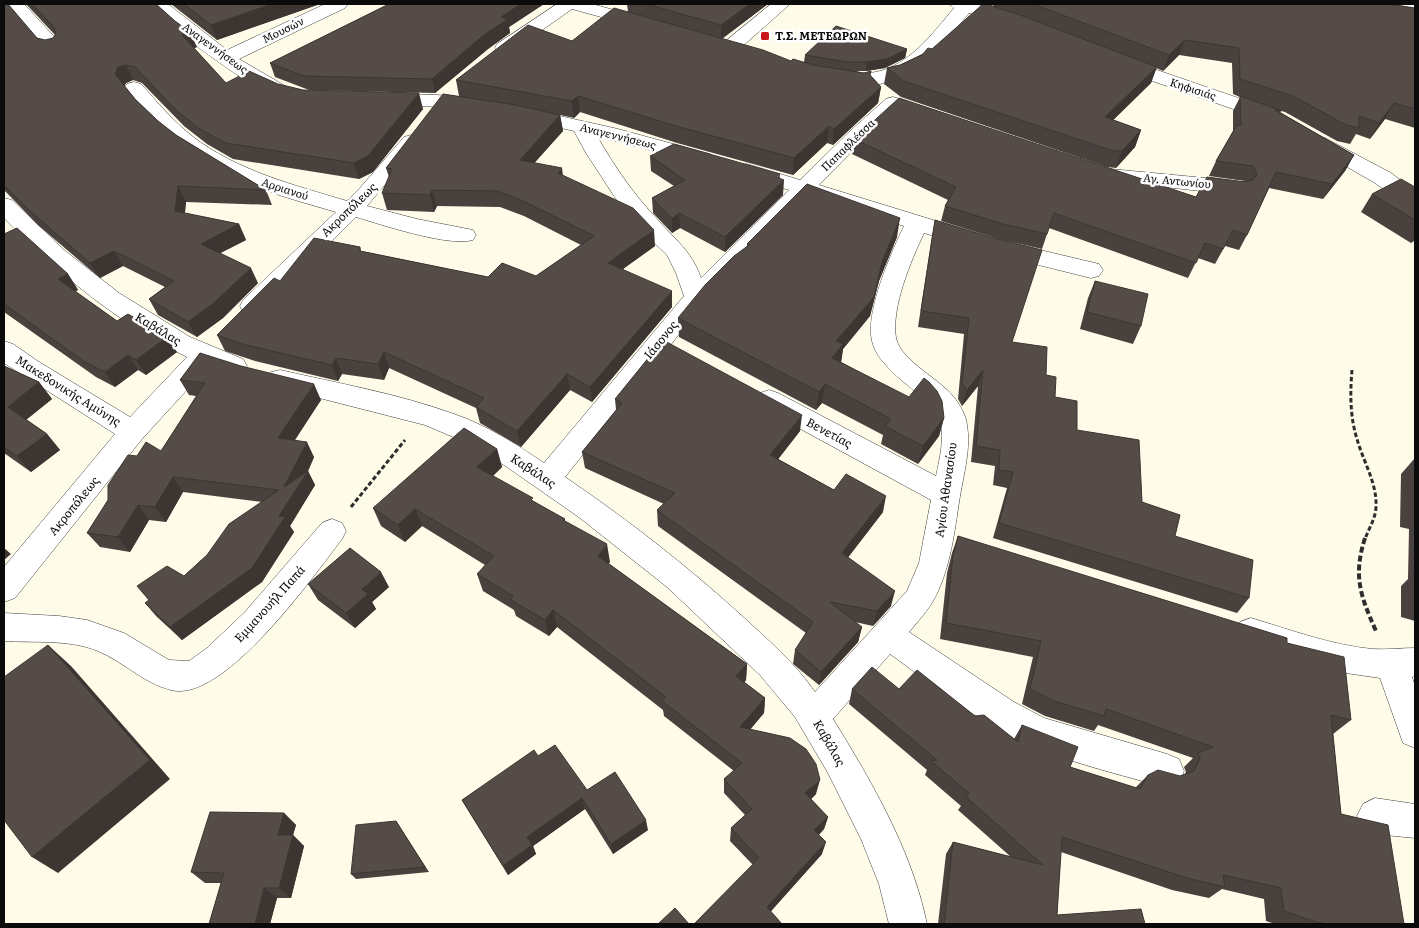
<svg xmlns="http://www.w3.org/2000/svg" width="1419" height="928" viewBox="0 0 1419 928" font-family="Literata,serif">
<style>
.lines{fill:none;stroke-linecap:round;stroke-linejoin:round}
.minor-casing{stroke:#3e3e3e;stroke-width:1}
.path-far1{stroke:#2d2d2d;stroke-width:3;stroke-dasharray:4.5 2.5;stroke-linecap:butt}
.path{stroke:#2d2d2d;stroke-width:4;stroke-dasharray:6 3;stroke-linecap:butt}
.minor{fill:#fff;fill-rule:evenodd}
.wall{fill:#49413d}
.shaded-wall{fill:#3c3532}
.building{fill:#554c47;stroke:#3c3532}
.poi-dot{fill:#c7171b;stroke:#fff;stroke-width:2}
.labels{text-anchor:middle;stroke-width:5;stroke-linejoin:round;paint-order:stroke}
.far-street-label{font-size:11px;fill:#0b0b0b;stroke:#fff}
.far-poi-label{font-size:11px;font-weight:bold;fill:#0b0b0b;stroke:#fff;text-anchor:start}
.street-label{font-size:12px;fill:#0b0b0b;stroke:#fff}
</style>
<rect width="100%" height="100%" fill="#fffbe9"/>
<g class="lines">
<g class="minor-casing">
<path id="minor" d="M 6,4 L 24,4 L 61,44 L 63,48 L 61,52 L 54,54 L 47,52 Z
M 149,4 L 168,4 L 227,50 L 325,4 L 348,4 L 345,8 L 239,59 L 287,87 L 290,91 L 287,95 C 283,96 280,97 275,96 C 251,88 164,25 149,4 Z
M 557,4 L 592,4 L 647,19 L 650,23 L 647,27 L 641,28 L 572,9 L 511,52 L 504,54 L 497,52 L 495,48 L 497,44 Z
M 771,4 L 790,4 L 736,52 L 729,54 L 722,52 L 720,48 L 722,44 Z
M 949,4 L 976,4 L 1017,17 L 1020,21 L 1017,25 L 1011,26 L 969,13 C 932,59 895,99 829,83 L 826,79 L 829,75 C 844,71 861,75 876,72 C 910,65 933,33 954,8 Z
M 1401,4 L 1415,4 L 1415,10 L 1404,8 Z
M 1119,57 L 1279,112 L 1282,116 L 1279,120 L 1272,122 L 1265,120 L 1112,67 L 1110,63 L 1112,59 Z
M 134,82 L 141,84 C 157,102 173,121 192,136 C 237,171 294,185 347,201 L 360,188 L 404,137 L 411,135 L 418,137 L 421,141 L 418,145 L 367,206 L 417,219 L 473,230 L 476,235 L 473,240 C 448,247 383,225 356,217 L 261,312 L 252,314 L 243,312 L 240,306 L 243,300 L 336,212 C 281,196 223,181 178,145 C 158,130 143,110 127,92 L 124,88 L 127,84 Z
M 385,94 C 417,95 450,93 481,101 L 484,105 L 481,109 L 474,111 L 440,107 L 378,104 L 375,100 L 378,96 Z
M 893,97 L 900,99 L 903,103 L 900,107 L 863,140 L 819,185 L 998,240 L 1099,264 L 1103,270 L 1099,276 L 1091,278 L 994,254 L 924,233 C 911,261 891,307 896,338 C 901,362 943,380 956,400 C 961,407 966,416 967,425 C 971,448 964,473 960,496 C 955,527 952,559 939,589 C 932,606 921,618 909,632 L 1014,702 L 1044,718 L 1167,754 L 1179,759 L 1184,771 L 1179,783 L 1167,788 C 1119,774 1070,763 1024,743 C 979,723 931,683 890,654 L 833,719 C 872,782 912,851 927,924 L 889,924 L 879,884 L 861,839 L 828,773 L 795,717 L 760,675 L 667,587 L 580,518 L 507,467 L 472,445 L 425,425 L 280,388 L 271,386 L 267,379 L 271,372 L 280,370 C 337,383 399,394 454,414 C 486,425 516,444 544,463 L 684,296 L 676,273 L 667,255 L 642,231 L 616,199 L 586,153 L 574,131 L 517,118 L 514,114 L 517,110 L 524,108 L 618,129 L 710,154 L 713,158 L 710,162 L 703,164 L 597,136 C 614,166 634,195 658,220 C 675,240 692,251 701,278 L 789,190 L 740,175 L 736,170 L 740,165 L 747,164 L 800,180 L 849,132 L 886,99 ZM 809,196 L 904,226 C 891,253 865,312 872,341 C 874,349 879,358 885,364 C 900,382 921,393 936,412 C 947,430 940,457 936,476 L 778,393 L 769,390 L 760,393 L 756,400 L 760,407 L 931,500 L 919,563 L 907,591 L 815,692 C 795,663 767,639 741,615 C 686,565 627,519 565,477 L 704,303 Z
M 1318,136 L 1325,138 L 1391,173 L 1415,191 L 1415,208 L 1407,206 L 1375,183 L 1311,146 L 1308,142 L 1311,138 Z
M 1100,168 L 1237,181 L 1245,183 L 1248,188 L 1245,193 L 1237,195 L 1092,179 L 1089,174 L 1092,169 Z
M 4,198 L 12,200 L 64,250 L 119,293 L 190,337 L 243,359 L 247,366 L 243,373 L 234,375 L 208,367 L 142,439 L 15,598 L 4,602 L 4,567 L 115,434 L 4,363 L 4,341 L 13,344 L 39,362 L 130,417 L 187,357 C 118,323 57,273 4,218 Z
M 332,519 L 342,523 L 346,531 L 342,539 C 313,577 223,704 171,690 C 143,683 124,662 98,651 C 69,639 34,643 4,641 L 4,613 L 59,616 L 87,620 L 124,633 L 169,660 L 189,661 L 207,648 L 245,612 L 322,523 Z
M 1251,618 C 1291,630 1331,645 1372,649 C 1387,650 1401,648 1415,648 L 1415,676 L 1412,677 L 1415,686 L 1415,748 L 1403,743 L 1380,678 L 1332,671 L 1240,642 L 1235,632 L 1240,622 Z
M 1375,798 L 1415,804 L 1415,838 L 1375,834 L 1363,828 L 1357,816 L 1363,804 Z"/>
</g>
<path class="path-far1" d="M 1352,370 C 1350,393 1350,417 1357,439 C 1363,461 1377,483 1376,506 C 1376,518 1369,528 1365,539
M 351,507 L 405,440"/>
<path class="path" d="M 1365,538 C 1353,576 1360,595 1376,631"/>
<use href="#minor" class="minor"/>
</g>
<path class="wall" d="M 4,4 L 37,38 L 45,40 L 53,38 L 55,35 L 26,4 L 156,4 L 197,47 L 194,48 L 226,83 L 278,84 L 303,90 L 423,109 L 373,172 L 359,179 L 233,159 L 207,144 L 184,126 L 142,83 L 133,80 L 126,83 L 124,86 L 135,99 L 158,121 L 176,135 L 266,190 L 272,205 L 186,202 L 185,213 L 239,224 L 246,240 L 220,253 L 258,283 L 223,318 L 197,337 L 158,315 L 149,299 L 165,287 L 123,266 L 100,278 L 39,226 L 4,190 Z
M 171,4 L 320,4 L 217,40 Z
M 389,4 L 544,4 L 509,27 L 510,33 L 488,49 L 435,93 L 309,90 L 275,77 L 270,63 Z
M 627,4 L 768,4 L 722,39 L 791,61 L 804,62 L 805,55 L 907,49 L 905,58 L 885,68 L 866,71 L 856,71 L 870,75 L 881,87 L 878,103 L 833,145 L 827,143 L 793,175 L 677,143 L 580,112 L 574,118 L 560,115 L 563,131 L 534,163 L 563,175 L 655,246 L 623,269 L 672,307 L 592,402 L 570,390 L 521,447 L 480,423 L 476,408 L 389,368 L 384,380 L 342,374 L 338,381 L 255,361 L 225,351 L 217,335 L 280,281 L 360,247 L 361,251 L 488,277 L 536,276 L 581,245 L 524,216 L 500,207 L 437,206 L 434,212 L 387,210 L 382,193 L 389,177 L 386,168 L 459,96 L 456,80 L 572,41 L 628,12 Z
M 994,4 L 1388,4 L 1415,8 L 1415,128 L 1385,119 L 1370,139 L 1356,134 L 1350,144 L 1337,141 L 1285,112 L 1281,111 L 1280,112 L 1354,155 L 1345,171 L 1323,199 L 1269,188 L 1247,235 L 1239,250 L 1225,246 L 1215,264 L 1198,258 L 1188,278 L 1049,228 L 1042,249 L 998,239 L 941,221 L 945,206 L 948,200 L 852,154 L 854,139 L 1196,197 L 1245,181 L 1209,176 L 1216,161 L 1233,131 L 1233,111 L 1240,97 L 1233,94 L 1232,63 L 1179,55 L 1163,71 L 1156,68 L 1151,83 L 1113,120 L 1141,130 L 1135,147 L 1116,168 L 1107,167 L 901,97 L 884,84 L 887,68 L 900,65 L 932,49 L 993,6 Z
M 650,156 L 779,179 L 783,195 L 725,252 L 680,228 L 672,233 L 653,213 L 652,198 L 674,186 L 651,171 Z
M 1415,187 L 1415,240 L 1411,243 L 1361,212 L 1372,194 Z
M 935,220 L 1012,342 L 1046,375 L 1055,397 L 1077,430 L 1142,502 L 1175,536 L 1249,598 L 1237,613 L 993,538 L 1007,488 L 993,485 L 995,466 L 971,462 L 978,386 L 962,406 L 958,399 L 964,334 L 918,327 L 932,236 Z
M 4,234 L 68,274 L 78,290 L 75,291 L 117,321 L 177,352 L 146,375 L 138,370 L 115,387 L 96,377 L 4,312 Z
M 897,237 L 879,281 L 870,316 L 843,349 L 841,362 L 944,418 L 939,436 L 918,464 L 881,444 L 883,435 L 822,403 L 816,410 L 679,337 L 678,318 L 747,247 L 747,244 Z
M 1095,281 L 1141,326 L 1133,344 L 1080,329 L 1088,298 Z
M 200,353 L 321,400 L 294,440 L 314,457 L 308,471 L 315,485 L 290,526 L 294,532 L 262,582 L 182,640 L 156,616 L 145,603 L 184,576 L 207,555 L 262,502 L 183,492 L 166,522 L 149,520 L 130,552 L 100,547 L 87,533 L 137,456 L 161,451 L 196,396 L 189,395 L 180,380 Z
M 4,366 L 39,382 L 52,399 L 26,420 L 47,434 L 60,450 L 31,472 L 4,453 Z
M 615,399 L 800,431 L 778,459 L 834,490 L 883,512 L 848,557 L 891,606 L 873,626 L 855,622 L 862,627 L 858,642 L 819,685 L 793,664 L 795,650 L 806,633 L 658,526 L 657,510 L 664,504 L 585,468 L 582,452 L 616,410 Z
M 497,449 L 502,467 L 493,476 L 534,502 L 565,519 L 565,522 L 610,562 L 608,563 L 747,664 L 746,680 L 744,682 L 765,698 L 764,713 L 750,729 L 816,794 L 811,799 L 828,817 L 824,829 L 819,835 L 822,854 L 770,912 L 694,924 L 753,865 L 730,841 L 731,828 L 745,815 L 724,793 L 724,779 L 734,771 L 664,716 L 663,710 L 557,627 L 549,636 L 516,616 L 514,610 L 483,591 L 477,574 L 485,565 L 422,526 L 405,542 L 381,526 L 373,508 Z
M 1415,458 L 1415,621 L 1401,617 L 1401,586 L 1408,579 L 1409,529 L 1400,527 L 1401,474 Z
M 958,536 L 1287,643 L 1351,720 L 1333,734 L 1341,814 L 1404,924 L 1275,924 L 1266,921 L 1264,899 L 1222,889 L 1209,898 L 1172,890 L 1061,852 L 1057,915 L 1145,924 L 938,924 L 946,854 L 953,842 L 1011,857 L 958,810 L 961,806 L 925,775 L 927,770 L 849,704 L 852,689 L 899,689 L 975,716 L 1014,739 L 1022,725 L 1070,767 L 1135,788 L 1148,775 L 1180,776 L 1184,775 L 1186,772 L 1184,767 L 1193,758 L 1098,725 L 1094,731 L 1045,716 L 1022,704 L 1033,657 L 940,639 L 947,573 L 952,553 Z
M 308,584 L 389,587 L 372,602 L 376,609 L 355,628 L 318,600 Z
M 538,756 L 587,790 L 648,830 L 613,854 L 585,809 L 533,846 L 536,854 L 508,875 L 462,800 Z
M 284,813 L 296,825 L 293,835 L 304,846 L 291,898 L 277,898 L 270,924 L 209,924 L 221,883 L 205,883 L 191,872 Z
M 396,821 L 429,872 L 356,879 L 351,874 Z"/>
<path class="shaded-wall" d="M 272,4 L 320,4 L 217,40 L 211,25 Z
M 521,4 L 544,4 L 509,27 L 510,33 L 488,49 L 435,93 L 432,79 L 501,17 Z
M 750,4 L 768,4 L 721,39 L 721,25 Z
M 190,32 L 197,47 L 189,50 L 182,35 Z
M 1185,40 L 1179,55 L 1163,71 L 1169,55 Z
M 907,49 L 905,58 L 885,68 L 866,71 L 867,62 Z
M 126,65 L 133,80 L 126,83 L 123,89 L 115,74 L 118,67 Z
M 1157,67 L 1151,83 L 1100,133 L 1105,117 Z
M 881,87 L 878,103 L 833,145 L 834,129 Z
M 419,93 L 423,109 L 373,172 L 359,179 L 354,163 Z
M 578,96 L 580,112 L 574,118 L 572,101 Z
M 1394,103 L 1385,119 L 1370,139 L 1379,123 Z
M 560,115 L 563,131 L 522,177 L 520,160 Z
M 829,126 L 827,143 L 793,175 L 794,158 Z
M 1141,130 L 1135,147 L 1116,168 L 1122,151 Z
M 1354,155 L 1345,171 L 1323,199 L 1332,184 Z
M 562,168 L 564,184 L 558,173 Z
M 780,174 L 779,185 L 784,180 L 783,195 L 725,252 L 725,237 Z
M 178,186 L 186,202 L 183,227 L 175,211 Z
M 432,190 L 437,206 L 434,212 L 430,195 Z
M 679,213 L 680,228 L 672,233 L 672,219 Z
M 900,218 L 897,237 L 879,281 L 870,316 L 843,349 L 841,363 L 832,358 L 836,341 L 882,262 Z
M 239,224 L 246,240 L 209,259 L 201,244 Z
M 654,230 L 655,246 L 609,279 L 608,263 Z
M 1415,237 L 1415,240 L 1411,243 Z
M 114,251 L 123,266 L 100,278 L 90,263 Z
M 251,268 L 258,283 L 223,318 L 197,337 L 188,322 Z
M 68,274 L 78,290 L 69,295 L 58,279 Z
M 672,291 L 672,307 L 592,402 L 590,387 Z
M 167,337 L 177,352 L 146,375 L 136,360 Z
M 384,352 L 389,368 L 384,380 L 378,364 Z
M 128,355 L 138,370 L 115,387 L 105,372 Z
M 336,358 L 342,374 L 338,381 L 332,365 Z
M 983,370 L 978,386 L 962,406 L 967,390 Z
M 567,374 L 570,390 L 521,447 L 517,431 Z
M 39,382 L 52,399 L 22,423 L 8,407 Z
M 314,384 L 321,400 L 286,454 L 278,438 Z
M 825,384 L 822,403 L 816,410 L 819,392 Z
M 802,415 L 800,431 L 769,471 L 770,455 Z
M 944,418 L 939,436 L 918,464 L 923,446 Z
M 47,434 L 60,450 L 31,472 L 17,456 Z
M 307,442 L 314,457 L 308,471 L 315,485 L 290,526 L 294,532 L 262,582 L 182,640 L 170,627 L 284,487 Z
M 497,449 L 502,467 L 483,485 L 477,467 Z
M 173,477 L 183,492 L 166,522 L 155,507 Z
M 886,496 L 883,512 L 840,568 L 842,553 Z
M 138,505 L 149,520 L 130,552 L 118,537 Z
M 415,509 L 422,526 L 405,542 L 398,525 Z
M 607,544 L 610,562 L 601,573 L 598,556 Z
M 4,548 L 11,554 L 4,560 Z
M 381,572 L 389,587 L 372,602 L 376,609 L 355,628 L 346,613 L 362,589 Z
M 895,591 L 891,606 L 873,626 L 877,611 Z
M 553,610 L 557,627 L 549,636 L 545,620 Z
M 862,627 L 858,642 L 819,685 L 821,672 Z
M 48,645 L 71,666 L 170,779 L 58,873 L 32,857 Z
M 747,664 L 746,680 L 736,692 L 736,676 Z
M 765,698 L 764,713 L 740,742 L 740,727 Z
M 820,780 L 816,794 L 803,807 L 805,793 Z
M 582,798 L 585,809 L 533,846 L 536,854 L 508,875 L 503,866 L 527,837 Z
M 284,813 L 296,825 L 293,835 L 304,846 L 291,898 L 279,888 L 278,835 Z
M 828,817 L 824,829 L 811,842 L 814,830 Z
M 646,820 L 648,830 L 613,854 L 611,844 Z
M 826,842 L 822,854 L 765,918 L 767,907 Z
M 264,888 L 277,898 L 270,924 L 255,924 Z"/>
<path class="building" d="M 4,4 L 8,4 L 37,38 L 45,40 L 53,38 L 56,34 L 54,27 L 32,4 L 156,4 L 175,21 L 190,32 L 182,35 L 226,83 L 249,71 L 278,84 L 303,90 L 419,93 L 368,156 L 354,163 L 226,143 L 200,129 L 176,110 L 135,67 L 126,65 L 118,67 L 115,74 L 135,99 L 158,121 L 176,135 L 266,190 L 178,186 L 175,211 L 239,224 L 201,244 L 251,268 L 215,302 L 188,322 L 149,299 L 174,281 L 114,251 L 90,263 L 29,210 L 4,185 Z
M 184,4 L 272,4 L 211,25 Z
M 389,4 L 521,4 L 501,17 L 508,19 L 485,34 L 432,79 L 304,76 L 270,63 Z
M 646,4 L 750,4 L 721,25 Z
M 983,4 L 986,4 L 1020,15 L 1157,67 L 1105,117 L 1141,130 L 1122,151 L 1113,151 L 904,81 L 887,68 L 900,65 L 922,55 L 928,48 L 932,49 Z
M 1033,4 L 1388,4 L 1415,8 L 1415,109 L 1394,103 L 1379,123 L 1359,116 L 1359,128 L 1346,125 L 1293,96 L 1240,79 L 1239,48 L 1185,40 L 1169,55 Z
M 614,8 L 763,50 L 791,61 L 793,59 L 813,65 L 864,73 L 871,71 L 870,75 L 881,87 L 834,129 L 829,126 L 794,158 L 676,126 L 578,96 L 572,101 L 456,80 L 528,25 L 572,41 Z
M 836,26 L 907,49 L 887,59 L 867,62 L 847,62 L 805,55 Z
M 443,94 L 516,105 L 560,115 L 520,160 L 562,168 L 558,173 L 633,208 L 654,230 L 608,263 L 672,291 L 590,387 L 567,374 L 517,431 L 476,407 L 484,398 L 384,352 L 378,364 L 336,358 L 332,365 L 246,345 L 217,335 L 274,278 L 280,281 L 314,238 L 360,247 L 360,251 L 488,277 L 502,263 L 536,276 L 594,236 L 521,200 L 497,191 L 432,190 L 430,195 L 382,193 L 392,169 L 386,168 Z
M 1240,96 L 1277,109 L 1281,111 L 1275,110 L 1354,155 L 1332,184 L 1276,172 L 1247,235 L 1233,230 L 1223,249 L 1205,243 L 1196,263 L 1054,213 L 1047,234 L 1003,224 L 945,206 L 956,187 L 854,139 L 899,98 L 1196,197 L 1207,177 L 1245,182 L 1253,180 L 1257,174 L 1253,166 L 1216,161 L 1237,125 L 1241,125 Z
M 674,144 L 780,174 L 776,177 L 784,180 L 725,237 L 679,213 L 672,219 L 652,198 L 685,180 L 650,156 Z
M 1401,179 L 1415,187 L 1415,220 L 1372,194 Z
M 807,184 L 900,218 L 882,262 L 874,297 L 836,341 L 843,344 L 832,358 L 909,397 L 924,378 L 929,382 L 937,391 L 942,401 L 944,418 L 923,446 L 885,426 L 891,419 L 825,384 L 819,392 L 678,318 L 705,285 L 734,256 L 749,245 L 747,244 Z
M 935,220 L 990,237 L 1042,250 L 1012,342 L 1047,347 L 1046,375 L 1056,377 L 1055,397 L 1077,401 L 1077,430 L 1139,440 L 1142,502 L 1180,515 L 1175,536 L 1253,560 L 1249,598 L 999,523 L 1013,472 L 999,470 L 1000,450 L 976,446 L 983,370 L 967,390 L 962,383 L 969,318 L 921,311 Z
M 17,228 L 68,274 L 58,279 L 117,321 L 128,314 L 167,337 L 136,360 L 128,355 L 105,372 L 85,362 L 4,304 L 4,234 Z
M 1095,281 L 1148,294 L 1141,326 L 1087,312 Z
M 663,340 L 802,415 L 770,455 L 834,490 L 846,474 L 886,496 L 842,553 L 895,591 L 877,611 L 830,602 L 862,627 L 821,672 L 795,650 L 813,622 L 657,510 L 675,493 L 582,452 L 622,403 L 615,399 Z
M 200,353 L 241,366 L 314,384 L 278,438 L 307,442 L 284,487 L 308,471 L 279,516 L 285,517 L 252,568 L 170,627 L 145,603 L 149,600 L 137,586 L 167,566 L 184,576 L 207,555 L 229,524 L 279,490 L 173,477 L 155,507 L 138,505 L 118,537 L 87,533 L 108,500 L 108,485 L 128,455 L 137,456 L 146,442 L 161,451 L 205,383 L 180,380 Z
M 4,366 L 39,382 L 8,407 L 47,434 L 17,456 L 4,447 Z
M 464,428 L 497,449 L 477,467 L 533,498 L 531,500 L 565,519 L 563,520 L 607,544 L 598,556 L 747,664 L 736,676 L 765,698 L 740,727 L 790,738 L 806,749 L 816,764 L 820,780 L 805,793 L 828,817 L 814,830 L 826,842 L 767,907 L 782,924 L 694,924 L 759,858 L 731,828 L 752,809 L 724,779 L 742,763 L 662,701 L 666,697 L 553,610 L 545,620 L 511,600 L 513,596 L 477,574 L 494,556 L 415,509 L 398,525 L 373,508 Z
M 958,536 L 1287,638 L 1287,643 L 1344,657 L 1351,720 L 1331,715 L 1341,814 L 1388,825 L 1404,924 L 1327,924 L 1316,922 L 1284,911 L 1281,888 L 1223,875 L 1225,887 L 1187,878 L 1062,837 L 1057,915 L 1141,909 L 1145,924 L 944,924 L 953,842 L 1043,865 L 966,797 L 969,793 L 931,761 L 937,760 L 852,689 L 872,667 L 899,689 L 917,670 L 975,716 L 984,715 L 1018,742 L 1022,725 L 1078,747 L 1070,767 L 1140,789 L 1148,775 L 1158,770 L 1180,776 L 1194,771 L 1200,758 L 1198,753 L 1213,747 L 1106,709 L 1104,716 L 1054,701 L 1030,689 L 1041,641 L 946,623 L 953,556 Z
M 350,548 L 381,572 L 362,589 L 368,594 L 346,613 L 308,584 Z
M 48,645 L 150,760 L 32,857 L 4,820 L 4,677 Z
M 555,745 L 587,790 L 615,772 L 646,820 L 611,844 L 582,798 L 527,837 L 532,845 L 503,866 L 462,800 L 534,750 L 538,756 Z
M 210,812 L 284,813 L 278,835 L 293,835 L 279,888 L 264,888 L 255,924 L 209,924 L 224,873 L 191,872 Z
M 396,821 L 425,867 L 351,874 L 356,825 Z
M 675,908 L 689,924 L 658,924 Z"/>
<rect class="poi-dot" x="760" y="31" width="10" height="10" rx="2.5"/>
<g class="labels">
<g class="far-street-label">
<text transform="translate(283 30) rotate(-26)" y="4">Μουσών</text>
<text transform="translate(215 48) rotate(36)" y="4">Αναγεννήσεως</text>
<text transform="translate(1193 89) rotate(18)" y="4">Κηφισιάς</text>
<text transform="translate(618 136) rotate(14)" y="4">Αναγεννήσεως</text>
<text transform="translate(848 145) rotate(-44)" y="4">Παπαφλέσσα</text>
<text transform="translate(1177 181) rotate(6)" y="4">Αγ. Αντωνίου</text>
<text transform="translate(285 189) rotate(18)" y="4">Αρριανού</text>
</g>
<g class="far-poi-label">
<text x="775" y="40">Τ.Σ. ΜΕΤΕΩΡΩΝ</text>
</g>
<g class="street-label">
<text transform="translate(349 210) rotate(-44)" y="4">Ακροπόλεως</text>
<text transform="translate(158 329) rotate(31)" y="4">Καβάλας</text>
<text transform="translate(661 340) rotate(-51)" y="4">Ιάσονος</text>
<text transform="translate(68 391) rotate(32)" y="4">Μακεδονικής Αμύνης</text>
<text transform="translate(829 433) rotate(28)" y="4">Βενετίας</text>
<text transform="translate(533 471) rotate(33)" y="4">Καβάλας</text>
<text transform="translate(946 490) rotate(-82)" y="4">Αγίου Αθανασίου</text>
<text transform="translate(74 506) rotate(-51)" y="4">Ακροπόλεως</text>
<text transform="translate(270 604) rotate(-48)" y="4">Εμμανουήλ Παπά</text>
<text transform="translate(829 743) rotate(60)" y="4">Καβάλας</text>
</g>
</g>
<rect width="1419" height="928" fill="none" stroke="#0b0b0b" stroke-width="10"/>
</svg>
